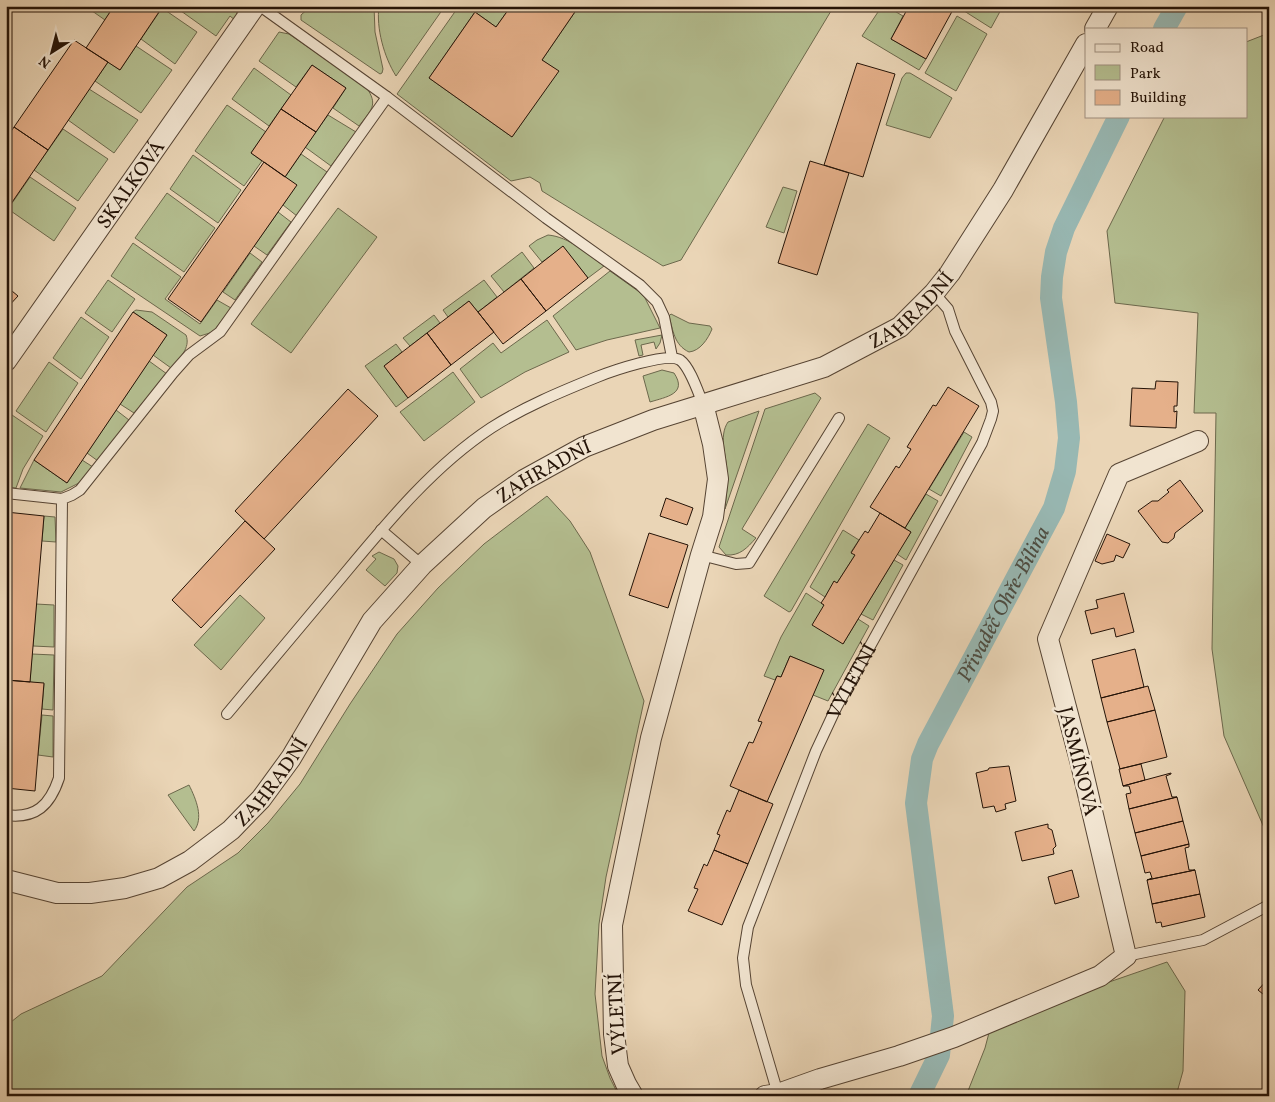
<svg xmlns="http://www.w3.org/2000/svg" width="1275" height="1102" viewBox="0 0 1275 1102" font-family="Vollkorn,serif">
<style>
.green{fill:#b4be90;stroke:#6c684c}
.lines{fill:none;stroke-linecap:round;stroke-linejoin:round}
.canal{stroke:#98b8b3;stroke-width:22}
.building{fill:#e5b08a;stroke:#241307}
.service-casing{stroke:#564433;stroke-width:12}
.minor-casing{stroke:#564433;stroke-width:22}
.service{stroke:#f1e4d0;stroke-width:10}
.minor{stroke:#f1e4d0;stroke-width:20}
.labels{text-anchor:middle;stroke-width:5;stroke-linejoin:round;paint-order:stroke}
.street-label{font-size:20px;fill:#241307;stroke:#f1e4d0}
.water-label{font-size:21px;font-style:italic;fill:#4d4d43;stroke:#f1e4d0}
</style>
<rect width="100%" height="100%" fill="#ead5b6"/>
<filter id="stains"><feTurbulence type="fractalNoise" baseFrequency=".004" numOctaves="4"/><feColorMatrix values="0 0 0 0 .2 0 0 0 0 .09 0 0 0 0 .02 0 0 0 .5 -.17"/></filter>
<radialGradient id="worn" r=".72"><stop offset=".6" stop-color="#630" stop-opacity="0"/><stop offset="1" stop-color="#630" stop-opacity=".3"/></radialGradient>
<path class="green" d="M 85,6 L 114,6 L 105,20 Z
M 174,6 L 235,6 L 237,13 L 236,21 L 230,16 L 216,36 Z
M 311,6 L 374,6 L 375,32 L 383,69 L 382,73 L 380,74 L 301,20 L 301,15 Z
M 379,6 L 445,6 L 396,76 C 384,57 376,28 379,6 Z
M 459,6 L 511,6 L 496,27 L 475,12 L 429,78 L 512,137 L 558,71 L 542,60 L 579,6 L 834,6 L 681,260 L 663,266 L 542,191 L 540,183 L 530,177 L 511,181 L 397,94 Z
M 882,6 L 886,6 L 903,16 L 891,39 L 926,59 L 919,70 L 862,36 Z
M 963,6 L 1003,6 L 991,28 L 961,9 Z
M 162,8 L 197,32 L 175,64 L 141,39 Z
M 957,16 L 987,34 L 956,91 L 925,73 Z
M 279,32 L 289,34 L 366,87 C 379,105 371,110 359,126 L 333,108 L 346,88 L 312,65 L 296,87 L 259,61 Z
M 1269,33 L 1269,839 L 1224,736 L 1212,649 L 1216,413 L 1194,413 L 1198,313 L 1115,303 L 1107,231 L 1165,116 L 1246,116 L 1246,42 Z
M 136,46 L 172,70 L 141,113 L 95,81 L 108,62 L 120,70 Z
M 254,68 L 291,95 L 269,126 L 232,99 Z
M 906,73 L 910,73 L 952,98 L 930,138 L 886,125 L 902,78 Z
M 89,89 L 138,120 L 114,153 L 68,120 Z
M 227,105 L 266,132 L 251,153 L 262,161 L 244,186 L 195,151 Z
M 328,115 L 356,132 L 331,166 L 305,147 Z
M 63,129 L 108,159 L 78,201 L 34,170 Z
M 301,154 L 327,172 L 297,216 L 283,205 L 296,185 L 285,177 Z
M 193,155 L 241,190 L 218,223 L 170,189 Z
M 30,177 L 76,208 L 54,241 L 8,209 Z
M 783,187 L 797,191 L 784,233 L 766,227 Z
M 167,193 L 215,228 L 184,272 L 135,238 Z
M 338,208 L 377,237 L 291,353 L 251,324 Z
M 278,212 L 291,222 L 267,255 L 254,246 Z
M 548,235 C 570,237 587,254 604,266 L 588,278 L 563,247 L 542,262 L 529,246 L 537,240 Z
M 133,243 L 181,277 L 165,299 L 200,324 L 217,300 L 231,308 L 213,332 L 200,336 L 111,276 Z
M 522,252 L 534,268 L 504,292 L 491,276 Z
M 250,253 L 262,262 L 235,300 L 223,292 Z
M 610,271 L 638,291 L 645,298 L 660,328 L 607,340 L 576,350 L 553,316 Z
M 108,280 L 135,299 L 112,332 L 85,313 Z
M 484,280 L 497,297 L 478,312 L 469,301 L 448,317 L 443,310 Z
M 136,310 L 152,312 L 186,335 C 191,348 179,359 171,368 L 153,355 L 167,335 L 133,312 Z
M 671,314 L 689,323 L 710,326 L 712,329 C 708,339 700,351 689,352 C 674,345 673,330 669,316 Z
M 434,315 L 440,323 L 410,346 L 403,338 Z
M 81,317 L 109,337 L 81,379 L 53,358 Z
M 547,320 L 569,352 L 525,372 L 481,398 L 460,369 L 493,343 L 501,353 Z
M 662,335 L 660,343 L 656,349 L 654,342 L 641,345 L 643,355 L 639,356 L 635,340 Z
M 396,344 L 402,352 L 384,366 L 408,398 L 396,407 L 365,366 Z
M 149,361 L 167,374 L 134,413 L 120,404 Z
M 49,362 L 78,383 L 46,432 L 16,411 Z
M 662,370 L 674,373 C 688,394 666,397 650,402 L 643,376 Z
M 453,372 L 475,402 L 424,441 L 400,412 Z
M 815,393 L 821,398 L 742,529 L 756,538 C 747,548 740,556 726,555 L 719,547 L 765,409 Z
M 116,410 L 129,420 L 98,461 L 87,453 Z
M 759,411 L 725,509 C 726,497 728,485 727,473 C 727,457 718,437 728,422 Z
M 12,415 L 43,436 L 23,469 L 16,488 L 6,487 L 6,424 Z
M 868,424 L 890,438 L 791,611 L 789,612 L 764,596 Z
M 964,432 L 972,437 L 941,496 L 929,489 Z
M 34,460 L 67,483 L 82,460 L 93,467 L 79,483 L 61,492 L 20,488 Z
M 926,494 L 938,501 L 906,560 L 897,554 L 911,532 L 905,528 Z
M 547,496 L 570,521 L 590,552 L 644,701 L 606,877 L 599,924 L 595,994 L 602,1056 L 610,1078 L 619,1096 L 6,1096 L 6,1026 L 21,1014 L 102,976 L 187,887 L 238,853 L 268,823 L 300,784 L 350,704 L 397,634 L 438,588 L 484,544 Z
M 44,516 L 55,517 L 56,542 L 42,541 Z
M 843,530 L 859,540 L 851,552 L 855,555 L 837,583 L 834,582 L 825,597 L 810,587 Z
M 379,552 L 394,559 L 398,566 L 397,573 L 385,586 L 366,570 L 376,559 L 372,556 Z
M 894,560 L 903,565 L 873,620 L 861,614 Z
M 806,593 L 824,605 L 843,644 L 858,619 L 869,626 L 828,701 L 813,695 L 823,670 L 790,656 L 781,677 L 777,676 L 775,680 L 764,676 L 781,637 Z
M 240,595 L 265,618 L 221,670 L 194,645 Z
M 36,604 L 54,605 L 54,647 L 33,646 Z
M 32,654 L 54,655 L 53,710 L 42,709 L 44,684 L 30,682 Z
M 42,715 L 53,716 L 53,757 L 38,755 Z
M 189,785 C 196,799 204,818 194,831 L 168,795 Z
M 1167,962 L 1185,991 L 1183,1071 L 1176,1096 L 966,1096 L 985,1048 L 990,1029 L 1060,999 Z"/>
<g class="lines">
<g class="canal">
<path d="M 1164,29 L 1177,6"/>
<path id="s1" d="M 919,1096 L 939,1055 L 943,1016 L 916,803 L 922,759 L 928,744 L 1054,508 L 1065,471 L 1069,438 L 1066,402 L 1051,298 L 1052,277 L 1056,252 L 1064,228 L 1119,116"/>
</g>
</g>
<path class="building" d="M 114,6 L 163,6 L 120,70 L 86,48 Z
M 511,6 L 579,6 L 542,60 L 559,71 L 512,137 L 429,78 L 475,12 L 496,27 Z
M 909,6 L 955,6 L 926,59 L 891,39 Z
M 74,40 L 108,62 L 48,150 L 14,127 Z
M 857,63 L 895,74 L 863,177 L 824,165 Z
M 312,65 L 346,88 L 316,132 L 281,109 Z
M 281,109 L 316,132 L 285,177 L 251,153 Z
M 14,127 L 48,150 L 6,211 L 6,139 Z
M 810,161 L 849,173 L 817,275 L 778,263 Z
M 264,162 L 297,185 L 201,322 L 168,299 Z
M 563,246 L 588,278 L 546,311 L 521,279 Z
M 521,279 L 546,311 L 503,344 L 478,312 Z
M 6,286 L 18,296 L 6,309 Z
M 469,301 L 494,332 L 451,365 L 427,333 Z
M 133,312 L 167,335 L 67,483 L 34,460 Z
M 427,333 L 451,365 L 408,398 L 384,366 Z
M 1156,381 L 1178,382 L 1177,406 L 1174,406 L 1174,412 L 1177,411 L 1176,428 L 1130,426 L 1132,388 L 1155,389 Z
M 948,387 L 979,406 L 905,528 L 870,507 L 896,466 L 899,468 L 911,449 L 907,447 L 933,405 L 936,406 Z
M 348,389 L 378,416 L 264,539 L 235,511 Z
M 1180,480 L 1203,511 L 1175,533 L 1174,538 L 1168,543 L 1162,542 L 1138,511 L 1152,501 L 1158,501 L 1169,492 L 1167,490 Z
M 666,498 L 693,508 L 687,525 L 660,516 Z
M 6,512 L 44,516 L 30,682 L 6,680 Z
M 880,513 L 911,532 L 843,644 L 812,625 L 824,605 L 821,603 L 825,597 L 834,581 L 837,583 L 855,555 L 851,553 L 861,537 L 865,531 L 868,533 Z
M 245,521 L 275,549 L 201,628 L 172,600 Z
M 649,533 L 688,545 L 668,608 L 629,595 Z
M 1107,534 L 1130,544 L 1123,558 L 1116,555 L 1114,561 L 1102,564 L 1095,561 Z
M 1124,593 L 1134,632 L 1116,637 L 1114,628 L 1091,634 L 1085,611 L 1098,608 L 1096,600 Z
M 1135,649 L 1144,687 L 1101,698 L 1092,660 Z
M 790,656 L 824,670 L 767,802 L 730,786 L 749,742 L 753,743 L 762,722 L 758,721 L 777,676 L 781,677 Z
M 6,680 L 44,683 L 35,791 L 6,788 Z
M 1148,686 L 1155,710 L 1107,722 L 1101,698 Z
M 1155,710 L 1167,757 L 1120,769 L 1107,722 Z
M 1141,764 L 1145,780 L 1123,786 L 1119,769 Z
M 1009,766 L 1016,801 L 1005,804 L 1006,809 L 996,812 L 994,806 L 983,808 L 976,773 L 988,770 L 989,768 Z
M 1171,773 L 1171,774 L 1166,776 L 1172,797 L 1177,797 L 1129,809 L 1126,794 L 1131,793 L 1129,786 L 1123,786 Z
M 739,790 L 773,804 L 748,864 L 714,850 L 720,835 L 717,834 L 724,817 L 727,810 L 730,812 Z
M 1177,797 L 1183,821 L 1135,833 L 1129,809 Z
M 1183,821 L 1189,844 L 1141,856 L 1135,833 Z
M 1048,824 L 1048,828 L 1052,830 L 1056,846 L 1053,849 L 1054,854 L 1022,861 L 1015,832 Z
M 1189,844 L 1189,847 L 1185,848 L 1189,870 L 1195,870 L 1147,880 L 1152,878 L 1150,872 L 1145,873 L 1141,856 Z
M 714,850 L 748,864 L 722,925 L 688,911 L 698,889 L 694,888 L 704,864 L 707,866 Z
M 1072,870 L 1079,897 L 1055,904 L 1048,877 Z
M 1195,870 L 1200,894 L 1152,904 L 1147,880 Z
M 1200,894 L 1205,917 L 1162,927 L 1161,922 L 1156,923 L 1152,904 Z
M 1269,972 L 1269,999 L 1258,990 L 1268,979 L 1265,976 Z"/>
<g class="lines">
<g class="service-casing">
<g id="service">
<path d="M 260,6 L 387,97 L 546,218 L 640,285 L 657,302 L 664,317 L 672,357"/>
<path d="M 6,493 L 62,499"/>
<path d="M 381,530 L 422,565"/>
<path d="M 701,555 L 736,564 L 749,563 L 839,418"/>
<path d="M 227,714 C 265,669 303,623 341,578 C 386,524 432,467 491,428 C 524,407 560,392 597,377 C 612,371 667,352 680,360 C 690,367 698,392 703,404"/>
<path d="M 6,815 C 36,819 50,805 59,778 L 62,499 L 72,495 L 80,490 L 173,373 L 189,355 L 220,332 L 387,97"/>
<path d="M 1126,956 L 1203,940 L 1269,905"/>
<path id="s2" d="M 778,1094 L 746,985 L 743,958 L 748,927 L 816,751 L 837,706 L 982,443 L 991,419 L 993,411 L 991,402 L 955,331 L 948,309 L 934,293"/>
</g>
</g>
<g class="minor-casing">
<g id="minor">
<path d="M 1095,29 L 1108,6"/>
<path id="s3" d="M 6,361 L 255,6"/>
<path id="s4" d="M 6,880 L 57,893 L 90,893 L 125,888 L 159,878 L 190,861 L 231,830 L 261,799 L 291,758 L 372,621 L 422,565 L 484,508 L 524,480 L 584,447 L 653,420 L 824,367 L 900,327 L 934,293 L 950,273 L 1003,190 L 1086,44"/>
<path d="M 633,1096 L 626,1084 L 618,1066 L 614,1034 L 612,925 L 651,738 L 701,555 L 713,517 L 718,479 L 713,444 L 703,404"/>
<path d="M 765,1096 L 778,1094 L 820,1079 L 899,1056 L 954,1037 L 1100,976 L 1126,956 L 1081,764 L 1048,639 L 1119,474 L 1198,441"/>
</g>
</g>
<use href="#service" class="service"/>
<use href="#minor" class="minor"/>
</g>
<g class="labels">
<g class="street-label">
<text dy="7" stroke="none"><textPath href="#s3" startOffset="216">SKALKOVÁ</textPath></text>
<text dy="7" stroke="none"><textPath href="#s4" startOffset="1131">ZAHRADNÍ</textPath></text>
<text dy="7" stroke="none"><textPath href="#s4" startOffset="726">ZAHRADNÍ</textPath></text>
<text dy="7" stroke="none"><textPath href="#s2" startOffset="439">VÝLETNÍ</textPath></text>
<text transform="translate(1079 761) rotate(76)" y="7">JASMÍNOVÁ</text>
<text dy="7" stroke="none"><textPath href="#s4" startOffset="306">ZAHRADNÍ</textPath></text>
<text transform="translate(616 1014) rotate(-93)" y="7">VÝLETNÍ</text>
</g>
<g class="water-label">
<text dy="7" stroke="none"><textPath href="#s1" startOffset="519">Přivaděč Ohře-Bílina</textPath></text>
</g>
</g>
<rect width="1275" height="1102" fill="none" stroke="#ead5b6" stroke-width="25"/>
<rect x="8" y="8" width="1260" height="1087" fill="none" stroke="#241307" stroke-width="2.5"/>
<rect x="12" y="12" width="1250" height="1077" fill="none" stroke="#241307"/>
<rect x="1085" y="28" width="162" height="90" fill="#f1e4d0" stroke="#9f9080"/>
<rect x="1095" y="44" width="25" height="8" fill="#f1e4d0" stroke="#9f9080"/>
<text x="1130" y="52" font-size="15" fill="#241307">Road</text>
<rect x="1095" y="65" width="25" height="15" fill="#b4be90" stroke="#9f9080"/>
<text x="1130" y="78" font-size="15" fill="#241307">Park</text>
<rect x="1095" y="90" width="25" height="15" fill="#e5b08a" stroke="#9f9080"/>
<text x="1130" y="102" font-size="15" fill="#241307">Building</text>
<g transform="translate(52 52) rotate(216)" stroke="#f1e4d0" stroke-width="4" paint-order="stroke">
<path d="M0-4L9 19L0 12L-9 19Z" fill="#241307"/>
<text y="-8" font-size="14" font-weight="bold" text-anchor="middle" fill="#241307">N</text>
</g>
<rect width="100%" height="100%" filter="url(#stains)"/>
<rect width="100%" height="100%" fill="url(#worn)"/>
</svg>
